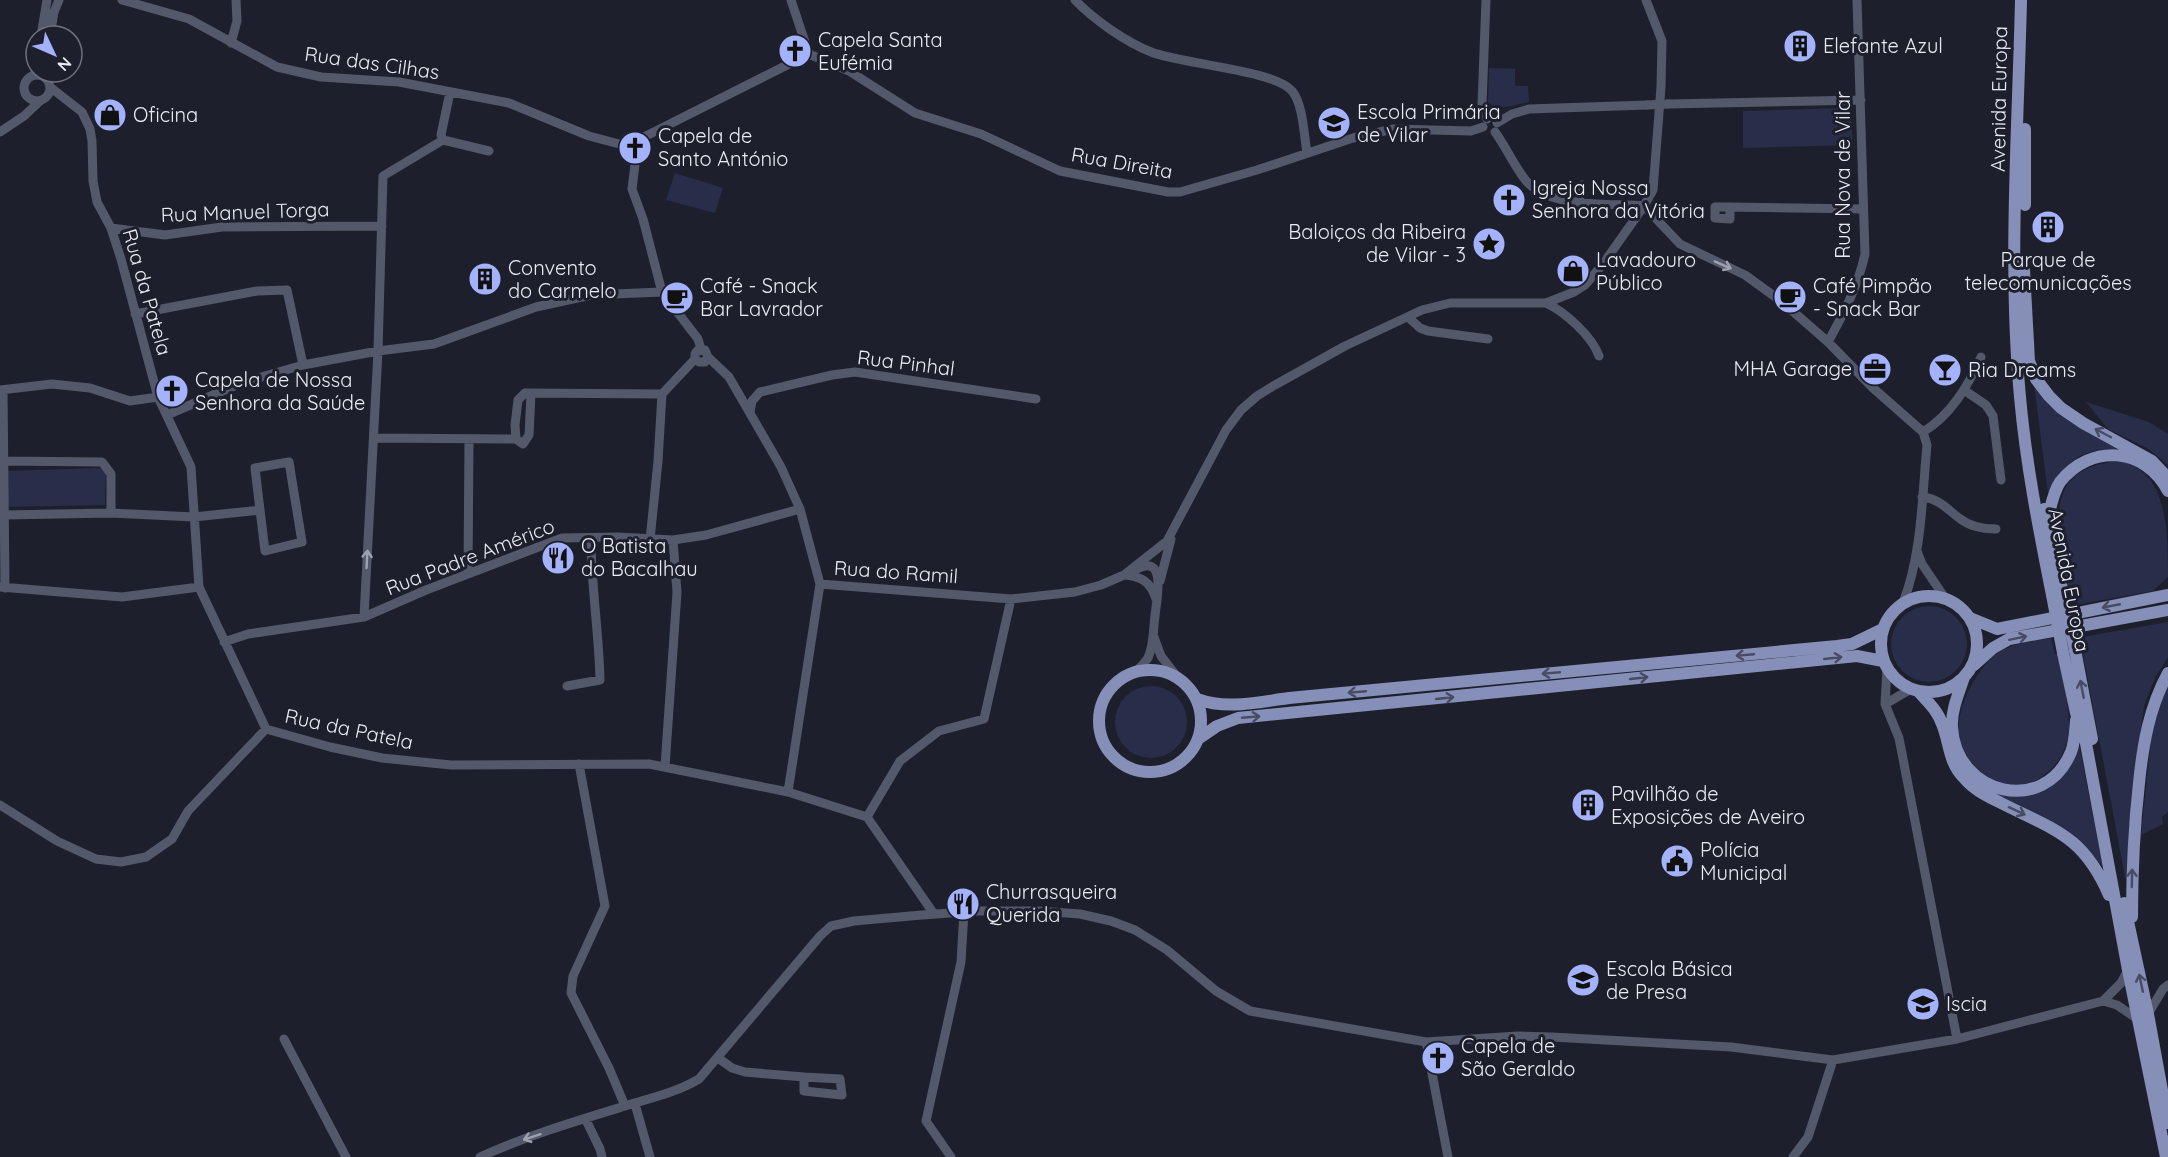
<svg xmlns="http://www.w3.org/2000/svg" width="2168" height="1157" viewBox="0 0 2168 1157" font-family="Quicksand,sans-serif">
<style>
.green{fill:#282d49}
.lines{fill:none;stroke-linecap:round;stroke-linejoin:round}
.minor{stroke:#54586b;stroke-width:9}
.major{stroke:#868fb7;stroke-width:12}
.minor-bridge{stroke:#54586b;stroke-width:9}
.major-bridge{stroke:#868fb7;stroke-width:12}
.oneway{stroke:#9ea2b0}
.oneway2{stroke:#474c64}
.labels{text-anchor:middle;stroke-width:6;stroke-linejoin:round;paint-order:stroke}
.poi-label{font-size:20px;fill:#e9ebf4;stroke:#1d202c;text-anchor:start}
.street-label{font-size:20px;fill:#e9ebf4;stroke:#1d202c}
</style>
<rect width="100%" height="100%" fill="#1d202c"/>
<path class="green" d="M 1489,68 L 1515,69 L 1515,86 L 1528,86 L 1529,102 C 1516,104 1498,113 1488,102 Z
M 1843,108 L 1851,114 L 1853,145 L 1743,148 L 1743,111 Z
M 675,173 L 723,188 L 715,213 L 666,200 Z
M 2034,384 L 2127,450 C 2086,446 2067,457 2048,494 Z
M 2086,402 L 2149,422 L 2168,434 L 2168,465 L 2147,448 L 2108,429 Z
M 2121,461 C 2168,473 2168,531 2168,577 L 2153,591 L 2075,605 L 2072,591 L 2069,591 C 2060,533 2036,467 2121,461 Z
M 100,468 L 106,473 L 105,505 L 4,507 L 4,471 Z
M1891 644a38 38 0 1 1 76 0a38 38 0 1 1-76 0Z
M 2168,622 L 2168,657 L 2155,678 L 2144,706 L 2138,748 L 2126,882 L 2082,649 L 2085,648 L 2082,637 Z
M 2051,638 L 2055,654 L 2058,654 C 2062,677 2069,703 2069,727 C 2069,744 2060,764 2045,774 C 2041,777 2035,782 2030,784 C 1994,797 1955,758 1959,722 C 1961,700 1978,669 1995,655 C 2009,643 2033,642 2051,638 Z
M 2168,682 L 2168,812 L 2162,817 L 2163,824 L 2141,835 L 2153,719 Z
M1115 722a36 36 0 1 1 72 0a36 36 0 1 1-72 0Z
M 2079,745 L 2103,867 L 2081,842 L 1992,794 L 1976,783 L 2031,794 Z"/>
<g class="lines">
<path class="minor" d="M 122,0 L 189,19 L 277,67 L 321,77 L 399,82 L 509,103 L 589,136 L 623,145
M 791,0 L 809,54
M 1075,0 C 1094,20 1126,42 1151,52 C 1182,64 1275,70 1292,91 C 1303,103 1304,136 1307,153
M 1486,0 L 1482,104 L 1487,119
M 41,36 L 47,0
M 50,36 L 54,12 L 59,0
M 231,43 L 237,21 L 236,0
M 809,54 L 849,71 L 915,113 L 981,134 L 1060,171 L 1168,192 L 1180,192 L 1257,170 L 1353,138 L 1393,129 L 1471,131 L 1483,127
M24 88a13 13 0 1 1 26 0a13 13 0 1 1-26 0Z
M 50,87 L 82,112 L 90,129 L 92,141 L 93,181 L 97,202 L 111,228 L 121,259 L 158,397 L 191,467 L 199,587 L 266,729 L 330,747 L 382,758 L 451,765 L 649,764 L 788,792 L 867,817 L 934,914
M 1668,104 L 1861,100
M 1497,123 L 1512,114 L 1529,109 L 1647,105
M 0,132 L 24,116 L 40,101
M 1495,132 C 1505,145 1518,173 1528,183 C 1555,209 1610,203 1644,206
M623 146a10 10 0 1 1 20 0a10 10 0 1 1-20 0Z
M 640,139 L 809,54
M 443,140 L 441,135 L 450,92
M 636,156 L 632,189 L 643,219 L 662,292 L 698,339 L 701,349
M 1579,202 L 1582,185
M 1644,206 L 1680,244 L 1745,275 L 1781,301 L 1828,342 L 1873,388 L 1923,432 L 1927,445 C 1922,497 1922,554 1903,603
M 1730,207 L 1730,219 L 1715,218 L 1715,207 L 1730,207 L 1863,209
M 111,228 L 165,235 L 222,227 L 382,226
M 1546,303 C 1565,312 1592,336 1599,356
M 135,314 L 257,291 L 287,290 L 303,365
M 1408,317 L 1420,328 L 1428,331 L 1488,339
M 1828,342 C 1844,313 1858,286 1865,254 L 1857,0
M 708,357 L 705,362 L 699,362 L 695,359 L 695,354 L 697,351 L 705,350 L 708,357 L 729,377 L 781,467 L 800,509 L 820,584 L 1011,599 L 1075,592 L 1101,585 L 1124,575 L 1167,541 L 1226,430 L 1241,410 L 1257,396 L 1275,385 L 1345,346 L 1422,310 L 1450,303 L 1546,303 L 1574,292 L 1585,285 L 1603,264 L 1644,206 L 1653,190 L 1661,87 L 1662,41 L 1646,0
M 0,390 L 52,384 L 90,388 L 130,401 L 158,397
M 3,390 L 5,588
M 1964,390 L 1986,405 L 1993,416 L 2001,480
M 750,412 L 752,401 L 760,392 L 832,375 L 855,372 L 1036,399
M 167,415 L 241,383 L 303,365 L 378,351 L 434,344 L 536,307 L 591,295 L 662,292
M 1923,432 C 1951,415 1968,386 1981,357
M 374,438 L 516,439 L 515,425 L 518,400 L 525,393 L 662,394
M 516,439 L 523,444 L 529,435 L 531,394
M 4,461 L 102,462 L 111,474 L 111,513
M 1922,497 C 1938,498 1947,509 1959,518 C 1969,526 1983,529 1996,529
M 4,515 L 111,513 L 194,517 L 260,510 L 265,551 L 302,542 L 289,462 L 255,468 L 260,510
M 650,540 L 658,461 L 662,394 L 695,359
M 1917,551 L 1922,564 L 1945,598
M 468,574 L 469,439
M 1124,575 C 1141,576 1151,582 1156,599
M 1160,581 L 1171,539
M 0,587 L 122,597 L 199,587
M 364,617 L 378,351 L 383,176 L 443,140 L 489,151
M 1154,637 L 1161,656 L 1178,678
M 224,642 L 248,634 L 364,617 L 426,590 L 562,538 L 618,537 L 673,540 L 706,535 L 800,509
M 1887,668 L 1885,704 L 1899,738 L 1957,1039
M 1135,672 C 1140,668 1144,664 1148,658 C 1154,645 1153,630 1155,616 C 1156,602 1168,553 1137,569
M 567,686 L 600,680 C 599,633 591,585 591,538
M 1885,704 L 1911,689
M 579,764 L 605,906 L 573,976 L 571,993 L 609,1068 L 625,1106
M 665,767 L 677,592 L 673,540
M 788,792 L 820,584
M 0,805 L 57,841 L 96,859 L 121,862 L 146,857 L 172,839 L 188,811 L 266,729
M 867,817 L 900,761 L 939,731 L 984,719 L 1011,599
M 2103,1001 L 2117,1005 L 2139,1020
M 2148,1014 L 2163,989 L 2168,985
M 284,1039 L 346,1157
M 1426,1042 L 1448,1157
M 718,1058 L 732,1068 L 745,1072 L 804,1077
M 804,1077 L 840,1079 L 842,1095 L 804,1091 Z
M 635,1104 L 650,1157
M 586,1120 L 600,1149 L 602,1157
M 480,1157 C 526,1136 576,1121 625,1106 C 651,1098 675,1093 699,1079 L 820,936 L 831,926 L 854,921 L 922,915 L 978,911 L 1038,911 L 1080,914 L 1111,921 L 1135,930 L 1167,950 L 1216,991 L 1250,1011 L 1426,1042 L 1518,1036 L 1552,1037 L 1731,1047 L 1833,1060 L 1957,1039 L 2103,1001 L 2121,983 L 2128,970
M 951,1157 L 926,1121 L 961,962 L 964,912
M 1793,1157 L 1808,1137 L 1833,1060"/>
<path class="major" d="M 2021,0 C 2018,131 2008,266 2020,397 C 2026,464 2039,530 2052,595
M 2025,205 L 2025,129
M 2024,270 L 2029,361 L 2036,379 L 2049,396 L 2061,408 L 2083,423 L 2152,461 L 2168,478
M 2044,509 L 2063,593
M 2047,522 C 2050,510 2053,492 2060,482 C 2091,443 2145,447 2168,491
M1881 644a48 48 0 1 1 96 0a48 48 0 1 1-96 0Z
M 1970,618 L 1997,629 L 2168,595
M 2075,650 L 2092,739
M 2063,653 L 2076,713 L 2085,738 L 2128,970 L 2166,1157
M 1974,665 L 1993,648 L 2009,639 L 2168,610
M1099 721a51 51 0 1 1 102 0a51 51 0 1 1-102 0Z
M 1964,677 C 1959,693 1951,710 1952,727 C 1956,796 2045,816 2071,752 C 2075,742 2075,731 2076,720
M 1918,691 C 1927,701 1938,711 1942,724 C 1950,743 1948,762 1964,778 C 1974,790 1987,796 2001,803 C 2054,830 2083,835 2109,895
M 1197,699 C 1227,710 1258,702 1289,698 L 1837,646 L 1852,644 L 1883,629
M 1198,739 L 1217,726 L 1238,718 L 1857,656 L 1883,661
M 2124,903 L 2148,1014 L 2168,1123
M 2132,917 C 2132,872 2134,828 2139,783 C 2143,744 2149,708 2168,673"/>
<path class="minor-bridge" d="M 1647,105 L 1668,104"/>
<path class="major-bridge" d="M 2063,593 L 2075,650
M 2052,595 L 2063,653"/>
</g>
<defs><path id="oneway-shaft" d="M-6 0H5M1.5-3L5.5 0L1.5 3" fill="none" stroke-width="1.6" stroke-linecap="round" stroke-linejoin="round" transform="scale(1.5)"/></defs>
<g class="oneway">
<use href="#oneway-shaft" transform="translate(1723 265) rotate(24)"/>
<use href="#oneway-shaft" transform="translate(367 559) rotate(-87)"/>
<use href="#oneway-shaft" transform="translate(532 1137) rotate(162)"/>
</g>
<g class="oneway2">
<use href="#oneway-shaft" transform="translate(2103 433) rotate(-152)"/>
<use href="#oneway-shaft" transform="translate(2111 606) rotate(169)"/>
<use href="#oneway-shaft" transform="translate(2018 638) rotate(-12)"/>
<use href="#oneway-shaft" transform="translate(1745 655) rotate(175)"/>
<use href="#oneway-shaft" transform="translate(1833 658) rotate(-6)"/>
<use href="#oneway-shaft" transform="translate(1551 673) rotate(175)"/>
<use href="#oneway-shaft" transform="translate(1639 678) rotate(-6)"/>
<use href="#oneway-shaft" transform="translate(2082 689) rotate(-101)"/>
<use href="#oneway-shaft" transform="translate(1357 692) rotate(175)"/>
<use href="#oneway-shaft" transform="translate(1445 698) rotate(-6)"/>
<use href="#oneway-shaft" transform="translate(1251 717) rotate(-5)"/>
<use href="#oneway-shaft" transform="translate(2017 811) rotate(25)"/>
<use href="#oneway-shaft" transform="translate(2132 878) rotate(-89)"/>
<use href="#oneway-shaft" transform="translate(2141 983) rotate(-102)"/>
</g>
<defs>
<g id="building-disc" transform="scale(1.725)"><circle r="9.5" fill="#a4b2fc" stroke="#1d202c"/><path d="M-4-6H4V6H1V3H-1V6H-4ZM-2.5-4.3h1.7v1.8h-1.7ZM.8-4.3h1.7v1.8H.8ZM-2.5-1h1.7V.8h-1.7ZM.8-1h1.7V.8H.8Z" fill="#111"/></g>
<g id="church-disc" transform="scale(1.725)"><circle r="9.5" fill="#a4b2fc" stroke="#1d202c"/><path d="M-1.2-6h2.4v3.5h3.3v2.4h-3.3V6h-2.4V-.1h-3.3v-2.4h3.3Z" fill="#111"/></g>
<g id="shop-disc" transform="scale(1.725)"><circle r="9.5" fill="#a4b2fc" stroke="#1d202c"/><path d="M-5-2.5h2.3a2.7 3.5 0 0 1 5.4 0H5L5.5 6h-11ZM-1.5-2.5h3a1.5 2.3 0 0 0-3 0Z" fill="#111"/></g>
<g id="school-disc" transform="scale(1.725)"><circle r="9.5" fill="#a4b2fc" stroke="#1d202c"/><path d="M0-5L7-2L0 1L-7-2ZM-4 1L0 2.5L4 1V4Q0 6-4 4Z" fill="#111"/></g>
<g id="sight-disc" transform="scale(1.725)"><circle r="9.5" fill="#a4b2fc" stroke="#1d202c"/><path d="M0-6L1.8-2.2L6-1.7L2.9 1.2L3.7 5.4L0 3.3L-3.7 5.4L-2.9 1.2L-6-1.7L-1.8-2.2Z" fill="#111"/></g>
<g id="cafe-disc" transform="scale(1.725)"><circle r="9.5" fill="#a4b2fc" stroke="#1d202c"/><path d="M-5.5-4.5H6V0H3Q3 3.5 0 3.5H-2.5Q-5.5 3.5-5.5 0ZM3-3.2v2h1.7v-2ZM-6 4.5H4V6H-6Z" fill="#111"/></g>
<g id="office-disc" transform="scale(1.725)"><circle r="9.5" fill="#a4b2fc" stroke="#1d202c"/><path d="M-6-3h4V-5.5h4V-3h4V5H-6ZM-1-4.5V-3h2v-1.5ZM-6 0V1H6V0Z" fill="#111"/></g>
<g id="bar-disc" transform="scale(1.725)"><circle r="9.5" fill="#a4b2fc" stroke="#1d202c"/><path d="M-6-5H6L.8 .8V4.5H3.5V6h-7V4.5H-.8V.8Z" fill="#111"/></g>
<g id="restaurant-disc" transform="scale(1.725)"><circle r="9.5" fill="#a4b2fc" stroke="#1d202c"/><path d="M-5-6h1v4h1v-4h1v4h1v-4h1v5L-1.5 .5V6h-2V.5L-5-1ZM5-6V6H3V1.5H1.5Q1.5-4 5-6Z" fill="#111"/></g>
<g id="civic-disc" transform="scale(1.725)"><circle r="9.5" fill="#a4b2fc" stroke="#1d202c"/><path d="M-.6-6.5H3V-4.5H.6V-3L4-1V1h2V6H-6V1h2V-1L-.6-3ZM-1.2 2.5V6h2.4V2.5Z" fill="#111"/></g>
<g id="university-disc" transform="scale(1.725)"><circle r="9.5" fill="#a4b2fc" stroke="#1d202c"/><path d="M0-5L7-2L0 1L-7-2ZM-4 1L0 2.5L4 1V4Q0 6-4 4Z" fill="#111"/></g>
</defs>
<g fill-rule="evenodd">
<use href="#building-disc" x="1800" y="46"/>
<use href="#church-disc" x="795" y="51"/>
<use href="#shop-disc" x="110" y="115"/>
<use href="#school-disc" x="1334" y="123"/>
<use href="#church-disc" x="635" y="148"/>
<use href="#church-disc" x="1509" y="200"/>
<use href="#building-disc" x="2048" y="227"/>
<use href="#sight-disc" x="1489" y="244"/>
<use href="#shop-disc" x="1573" y="271"/>
<use href="#building-disc" x="485" y="279"/>
<use href="#cafe-disc" x="1790" y="297"/>
<use href="#cafe-disc" x="677" y="298"/>
<use href="#office-disc" x="1875" y="369"/>
<use href="#bar-disc" x="1945" y="370"/>
<use href="#church-disc" x="172" y="391"/>
<use href="#restaurant-disc" x="558" y="558"/>
<use href="#building-disc" x="1588" y="805"/>
<use href="#civic-disc" x="1677" y="861"/>
<use href="#restaurant-disc" x="963" y="904"/>
<use href="#school-disc" x="1583" y="980"/>
<use href="#university-disc" x="1923" y="1004"/>
<use href="#church-disc" x="1438" y="1058"/>
</g>
<g class="labels">
<g class="poi-label">
<text x="818" y="47">Capela Santa<tspan x="818" dy="23">Eufémia</tspan></text>
<text x="1823" y="53">Elefante Azul</text>
<text x="1357" y="119">Escola Primária<tspan x="1357" dy="23">de Vilar</tspan></text>
<text x="133" y="122">Oficina</text>
<text x="658" y="143">Capela de<tspan x="658" dy="23">Santo António</tspan></text>
<text x="1532" y="195">Igreja Nossa<tspan x="1532" dy="23">Senhora da Vitória</tspan></text>
<text x="1466" y="239" text-anchor="end">Baloiços da Ribeira<tspan x="1466" dy="23">de Vilar - 3</tspan></text>
<text x="1596" y="267">Lavadouro<tspan x="1596" dy="23">Público</tspan></text>
<text x="2048" y="267" text-anchor="middle">Parque de<tspan x="2048" dy="23">telecomunicações</tspan></text>
<text x="508" y="275">Convento<tspan x="508" dy="23">do Carmelo</tspan></text>
<text x="700" y="293">Café - Snack<tspan x="700" dy="23">Bar Lavrador</tspan></text>
<text x="1813" y="293">Café Pimpão<tspan x="1813" dy="23">- Snack Bar</tspan></text>
<text x="1852" y="376" text-anchor="end">MHA Garage</text>
<text x="1968" y="377">Ria Dreams</text>
<text x="195" y="387">Capela de Nossa<tspan x="195" dy="23">Senhora da Saúde</tspan></text>
<text x="581" y="553">O Batista<tspan x="581" dy="23">do Bacalhau</tspan></text>
<text x="1611" y="801">Pavilhão de<tspan x="1611" dy="23">Exposições de Aveiro</tspan></text>
<text x="1700" y="857">Polícia<tspan x="1700" dy="23">Municipal</tspan></text>
<text x="986" y="899">Churrasqueira<tspan x="986" dy="23">Querida</tspan></text>
<text x="1606" y="976">Escola Básica<tspan x="1606" dy="23">de Presa</tspan></text>
<text x="1946" y="1011">Iscia</text>
<text x="1461" y="1053">Capela de<tspan x="1461" dy="23">São Geraldo</tspan></text>
</g>
<g class="street-label">
<text transform="translate(372 63) rotate(8)" y="7">Rua das Cilhas</text>
<text transform="translate(1999 99) rotate(-89)" y="7">Avenida Europa</text>
<text transform="translate(1122 163) rotate(10)" y="7">Rua Direita</text>
<text transform="translate(1843 175) rotate(-90)" y="7">Rua Nova de Vilar</text>
<text transform="translate(245 212) rotate(-2)" y="7">Rua Manuel Torga</text>
<text transform="translate(147 292) rotate(74)" y="7">Rua da Patela</text>
<text transform="translate(906 363) rotate(7)" y="7">Rua Pinhal</text>
<text transform="translate(470 557) rotate(-21)" y="7">Rua Padre Américo</text>
<text transform="translate(896 572) rotate(4)" y="7">Rua do Ramil</text>
<text transform="translate(2069 580) rotate(79)" y="7">Avenida Europa</text>
<text transform="translate(349 729) rotate(12)" y="7">Rua da Patela</text>
</g>
</g>
<g transform="translate(54 54) rotate(134)"><circle r="28" fill="#1d202c" stroke="#6f717c" stroke-width="1.5"/>
<path d="M0-4.5L10 22L0 15L-10 22Z" fill="#a4b2fc"/>
<text y="-9" font-size="16" font-weight="bold" text-anchor="middle" fill="#e9ebf4">N</text>
</g>
</svg>
